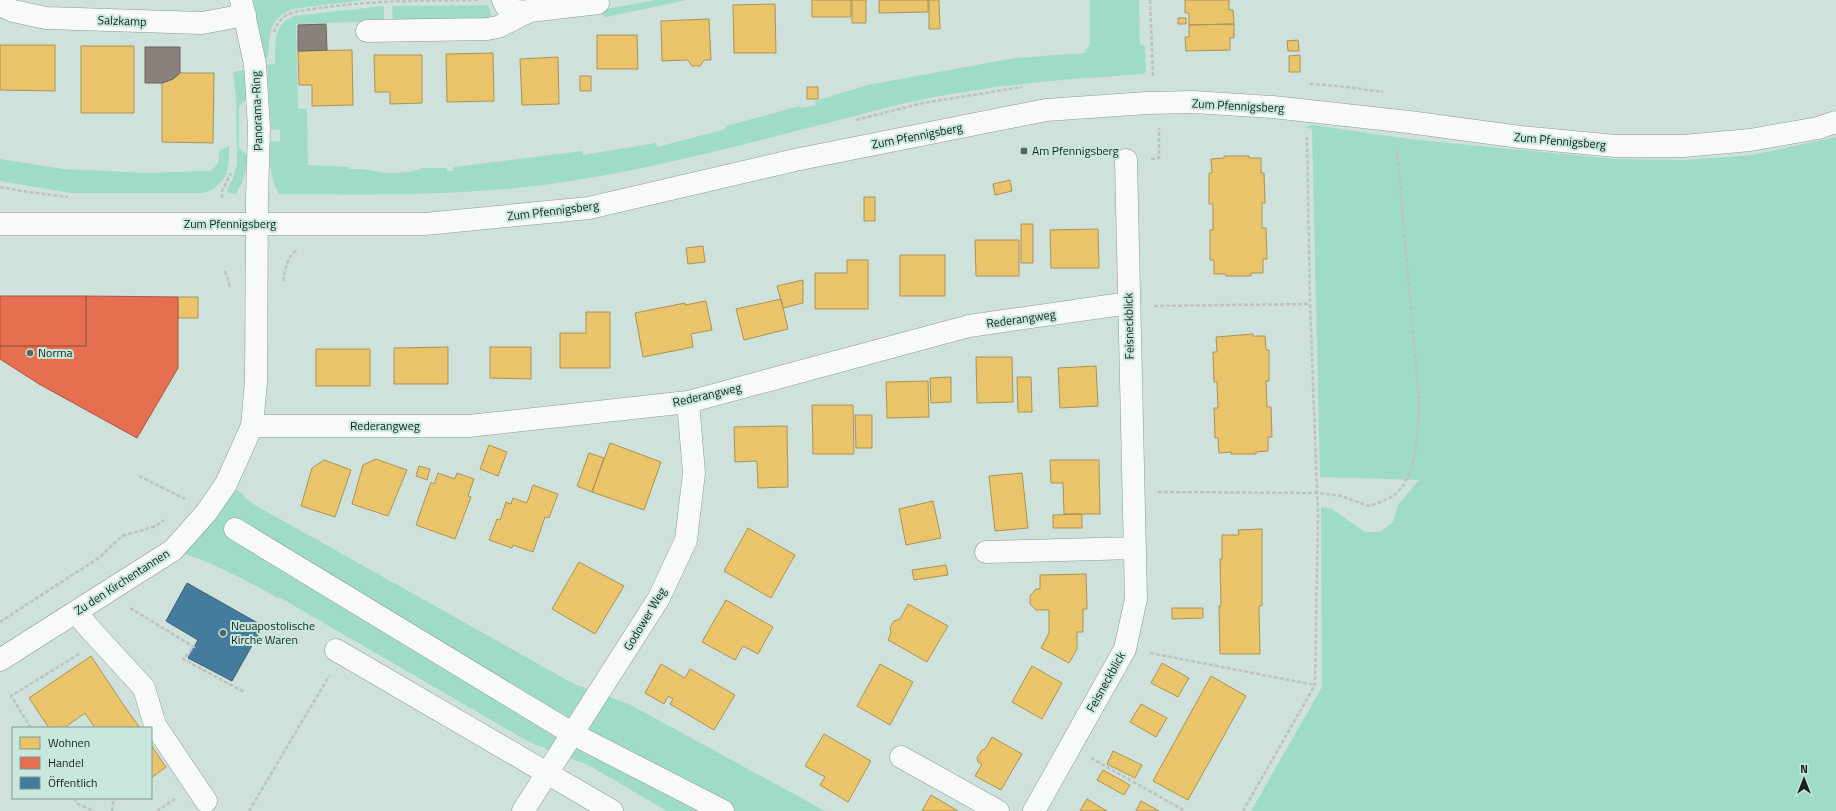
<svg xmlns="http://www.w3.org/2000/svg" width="1836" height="811" viewBox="0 0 1836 811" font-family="'Titillium Web',sans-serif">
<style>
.green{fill:#9fdbc9}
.homes{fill:#e9c46a;stroke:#aa9354}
.shops{fill:#e76f51;stroke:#a95842}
.public{fill:#457b9d;stroke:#376077}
.industry{fill:#8a817c;stroke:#686460}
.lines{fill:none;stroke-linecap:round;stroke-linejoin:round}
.minor-casing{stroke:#8b9a95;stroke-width:23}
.path{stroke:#bdc2c0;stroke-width:2.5;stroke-dasharray:4 2;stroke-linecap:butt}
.minor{stroke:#f8fafa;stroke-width:22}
.poi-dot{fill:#576561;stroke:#c8e8dd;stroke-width:1.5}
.labels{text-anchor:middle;stroke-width:4;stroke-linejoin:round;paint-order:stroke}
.street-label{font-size:12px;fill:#17221f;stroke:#c8e8dd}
.poi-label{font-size:12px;fill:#17221f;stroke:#c8e8dd;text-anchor:start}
</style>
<rect width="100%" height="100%" fill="#cfe1db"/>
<path class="green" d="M 253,0 L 364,0 L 293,9 C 269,18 270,33 268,55 L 267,58 L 265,58 Z
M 656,0 L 687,0 L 606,17 L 601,14 L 600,10 Z
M 1090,0 L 1139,0 L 1140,44 L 1145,46 L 1146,71 L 1144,74 C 1070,79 997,84 925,99 C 896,104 868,113 839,120 C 748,143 657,168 564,182 C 470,196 374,195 279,194 C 269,176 270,162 270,142 L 280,141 L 280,130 L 271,129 L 267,65 L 275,64 C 276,45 272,24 294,16 L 384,6 L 384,21 L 296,24 L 298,109 L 307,109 L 308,165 L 349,167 L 349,169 L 363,169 L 385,173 L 411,172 L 422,168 L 446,168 L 447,171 L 453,171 L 454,167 L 582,151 L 583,155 L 656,143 L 657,147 L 726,129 L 726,126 L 800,106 L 801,108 L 816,105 L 815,101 L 868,85 L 1015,58 L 1084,53 L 1090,44 Z
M 488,5 L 492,17 L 485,20 L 393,22 L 392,6 Z
M 245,70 L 247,98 L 239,107 L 239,148 L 248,156 L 243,181 L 236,194 L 228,193 L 227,190 L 233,178 L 237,164 L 236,97 L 233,72 Z
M 1313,125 L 1408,139 L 1615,159 L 1686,160 L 1752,155 L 1836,137 L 1836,811 L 1251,811 L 1322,687 L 1321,507 L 1332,509 L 1365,532 L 1380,532 L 1393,522 L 1398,505 L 1419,480 L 1320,477 L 1312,129 L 1305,127 Z
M 229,146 C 229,170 229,184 203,193 L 71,193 L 0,181 L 0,159 L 63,169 L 146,173 L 210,171 C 219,165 219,161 219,151 Z
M 226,484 L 240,492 L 253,504 L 574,684 L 629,704 L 825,811 L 667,811 L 588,765 L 529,742 L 279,597 L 278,598 C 244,579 210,561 173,550 Z"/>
<path class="homes" d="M 812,0 L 851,0 L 851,17 L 812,17 Z
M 852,0 L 866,0 L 866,23 L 852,23 Z
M 879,0 L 928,0 L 928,12 L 879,13 Z
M 929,0 L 939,0 L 940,29 L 929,29 Z
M 1185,0 L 1229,0 L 1229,10 L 1233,10 L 1234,24 L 1189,25 L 1189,13 L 1185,13 Z
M 775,4 L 776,53 L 734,53 L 733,5 Z
M 1178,18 L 1186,18 L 1186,24 L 1178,24 Z
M 709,19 L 711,60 L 704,60 L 700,66 L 692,66 L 688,60 L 662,61 L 661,21 Z
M 1234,24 L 1234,38 L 1230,38 L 1230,50 L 1186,51 L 1185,37 L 1189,37 L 1189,25 Z
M 597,35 L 637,35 L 638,69 L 597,69 Z
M 1298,40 L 1299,51 L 1288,51 L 1287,41 Z
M 0,45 L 55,45 L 55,91 L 0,90 Z
M 81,46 L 134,46 L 134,113 L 81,113 Z
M 352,50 L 353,105 L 312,106 L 312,85 L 299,85 L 298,51 Z
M 493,53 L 494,101 L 447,102 L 446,54 Z
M 374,55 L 422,55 L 422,103 L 390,104 L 390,92 L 375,92 Z
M 1300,55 L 1300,72 L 1289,72 L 1289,56 Z
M 558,57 L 559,104 L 522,105 L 520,59 Z
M 180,73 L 214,73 L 213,143 L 162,142 L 162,83 L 173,79 Z
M 580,76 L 591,76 L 591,91 L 580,91 Z
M 807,87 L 818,87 L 818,99 L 807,99 Z
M 1224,156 L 1249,156 L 1249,158 L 1261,158 L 1261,173 L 1264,173 L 1265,203 L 1262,203 L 1262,228 L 1266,228 L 1267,259 L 1263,259 L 1263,273 L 1251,273 L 1251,276 L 1226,276 L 1226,274 L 1214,274 L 1214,260 L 1210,260 L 1210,230 L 1213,230 L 1213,204 L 1209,204 L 1209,173 L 1212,173 L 1211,159 L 1224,158 Z
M 1010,180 L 1012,191 L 995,195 L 993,184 Z
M 864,197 L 875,197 L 875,221 L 864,221 Z
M 1021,224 L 1033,224 L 1033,263 L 1021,263 Z
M 1098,229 L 1099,268 L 1051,268 L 1050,230 Z
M 975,240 L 1019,240 L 1019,276 L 976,276 Z
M 703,246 L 705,262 L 688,264 L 686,248 Z
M 900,255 L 945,255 L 945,296 L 900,296 Z
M 847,260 L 868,260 L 868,309 L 815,309 L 815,273 L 847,273 Z
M 803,280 L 803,303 L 783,308 L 777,286 Z
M 178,297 L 198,297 L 198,318 L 178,318 Z
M 781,299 L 788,329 L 744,340 L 736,309 Z
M 706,301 L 712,330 L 691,334 L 693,347 L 643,357 L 635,313 L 685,303 L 685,305 Z
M 586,312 L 610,312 L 610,368 L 560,368 L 560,333 L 586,333 Z
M 1253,334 L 1253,336 L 1265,336 L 1266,350 L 1269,350 L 1269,381 L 1266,381 L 1267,407 L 1271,407 L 1272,437 L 1268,437 L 1268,451 L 1256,452 L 1256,454 L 1231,454 L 1231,452 L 1219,453 L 1218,438 L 1215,438 L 1214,408 L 1218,408 L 1217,382 L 1214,382 L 1213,352 L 1217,352 L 1216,337 Z
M 448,347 L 448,384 L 394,384 L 394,348 Z
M 490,347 L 531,347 L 531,379 L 490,378 Z
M 316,349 L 370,349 L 370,386 L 316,386 Z
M 976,357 L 1012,357 L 1013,402 L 977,403 Z
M 1096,366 L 1098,406 L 1060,408 L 1058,368 Z
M 951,377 L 951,402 L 931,403 L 930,378 Z
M 1017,377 L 1031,377 L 1032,412 L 1018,412 Z
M 928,381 L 929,417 L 887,418 L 886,382 Z
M 812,405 L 853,405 L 854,454 L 813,454 Z
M 855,415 L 872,415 L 872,448 L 856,448 Z
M 787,426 L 788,487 L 758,488 L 757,461 L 735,462 L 734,427 Z
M 610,443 L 661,462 L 644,510 L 592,492 Z
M 489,445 L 507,452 L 498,476 L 480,469 Z
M 589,453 L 604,458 L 592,492 L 577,486 Z
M 376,459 L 407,470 L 388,516 L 352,504 L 363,465 Z
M 324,460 L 351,470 L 335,517 L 301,506 L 312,468 Z
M 1050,460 L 1099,460 L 1100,514 L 1064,514 L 1063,483 L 1051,483 Z
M 419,466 L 430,469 L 427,480 L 416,476 Z
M 438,473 L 455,479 L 457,473 L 474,479 L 468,496 L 471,497 L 455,539 L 416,525 L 431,482 L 434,484 Z
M 1022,473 L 1028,528 L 995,531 L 989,476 Z
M 533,485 L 558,494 L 549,518 L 545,517 L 533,552 L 513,545 L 512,548 L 489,540 L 497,519 L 500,520 L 506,502 L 511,504 L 513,498 L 527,503 Z
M 933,501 L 941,538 L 906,545 L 899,509 Z
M 1082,514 L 1082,528 L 1053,528 L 1053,515 Z
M 748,528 L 795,555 L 771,598 L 724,571 Z
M 1262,529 L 1262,606 L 1259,606 L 1260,654 L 1220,654 L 1219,606 L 1221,606 L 1220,559 L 1222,559 L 1222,535 L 1239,535 L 1238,530 Z
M 579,562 L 624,586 L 595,634 L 552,609 Z
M 946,565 L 948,575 L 914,580 L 912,570 Z
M 1086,574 L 1087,609 L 1083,609 L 1083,632 L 1077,632 L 1077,649 L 1069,663 L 1041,648 L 1049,633 L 1049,610 L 1036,610 L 1030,604 L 1030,596 L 1036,589 L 1040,589 L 1040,575 Z
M 726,600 L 773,627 L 758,654 L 743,646 L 735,660 L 702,642 Z
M 908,604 L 948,626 L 927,662 L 888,640 L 891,633 L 890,628 L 894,621 L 900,619 Z
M 1172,608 L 1203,608 L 1203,618 L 1172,619 Z
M 91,656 L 127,710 L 140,728 L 95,728 L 85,713 L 64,728 L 49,728 L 29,698 Z
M 1162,663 L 1189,678 L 1178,697 L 1151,683 Z
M 661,664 L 685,678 L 690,669 L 735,695 L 714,730 L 670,704 L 673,699 L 668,696 L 664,704 L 645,693 Z
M 880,664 L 913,682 L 890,725 L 857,706 Z
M 1032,666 L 1062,683 L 1042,719 L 1012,702 Z
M 1211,676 L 1246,696 L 1188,800 L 1153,781 Z
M 1141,704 L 1167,718 L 1156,737 L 1130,722 Z
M 824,734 L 871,761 L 848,802 L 820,785 L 825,777 L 805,766 Z
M 992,737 L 1022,754 L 1001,790 L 975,776 L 982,764 L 978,762 L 977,758 L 982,750 L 985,749 Z
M 151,745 L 166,767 L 151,778 Z
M 1113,751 L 1142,765 L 1135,778 L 1107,764 Z
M 1103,770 L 1130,785 L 1124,795 L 1097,780 Z
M 931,795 L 958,811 L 922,811 Z
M 1087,799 L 1107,811 L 1080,811 Z
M 1141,801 L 1159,811 L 1136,811 Z"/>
<path class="shops" d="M 0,296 L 86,296 L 86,346 L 0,346 Z
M 86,296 L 178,297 L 178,368 L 137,438 L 39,384 L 0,359 L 0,346 L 86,346 Z"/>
<path class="public" d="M 187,583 L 263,626 L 232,681 L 188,658 L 198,640 L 166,621 Z"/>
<path class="industry" d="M 326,24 L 327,50 L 298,51 L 298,25 Z
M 145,47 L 180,47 L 180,73 L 173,79 L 162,83 L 145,83 Z"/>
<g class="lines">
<g class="minor-casing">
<path id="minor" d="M 503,0 C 504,2 505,5 506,6 C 512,12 527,13 533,9
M 0,5 L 13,11 L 46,18 L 202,23 L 245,15
M 367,31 L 487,29 L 498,27 L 530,11 L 598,3
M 0,224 L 425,224 L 589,208 L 795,160 L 1046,110 L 1147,103 L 1193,102 L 1273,107 L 1409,122 L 1520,137 L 1616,146 L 1684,146 L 1750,140 L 1818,128 L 1836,122
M 252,426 L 469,426 L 688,402 L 969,326 L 1129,303
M 235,529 L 573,734 L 723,811
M 986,552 L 1135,548
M 76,612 L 89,628 L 144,688 L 155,725 L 206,801
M 336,650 L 612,811
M 0,660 L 173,550 L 206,513 L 226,484 L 252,426 L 256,382 L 257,199 L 259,128 L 255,64 L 241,0
M 901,757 L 998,811
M 523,811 L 659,598 L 686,540 L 694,473 L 688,402
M 1034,811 L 1125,649 L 1136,599 L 1126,160"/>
</g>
<path class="path" d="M 1150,0 L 1153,77
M 274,32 C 277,24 280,19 287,15 C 297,10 309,10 320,8 C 373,0 426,1 479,0
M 1310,84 L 1339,86 L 1383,92
M 856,120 L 923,103 L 1022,87
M 1151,159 L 1159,158 L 1159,128
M 0,187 L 28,192 L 68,197
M 222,198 L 222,191 L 231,173
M 225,271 L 230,287
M 283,281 C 285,270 287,257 297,250
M 1154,306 L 1310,304
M 139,476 L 185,499
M 1158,492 L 1317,493 L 1341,496 L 1369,506 C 1377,503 1387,500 1394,495 C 1418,477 1418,428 1419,401 L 1397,150
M 130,608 L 194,647 L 183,659 L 244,692
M 0,622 L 100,557 L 122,536 L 156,526 L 164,520
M 1150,653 L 1315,685
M 31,728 L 11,696 L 79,654
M 1091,758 L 1185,811
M 74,798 L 78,804 L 94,811
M 112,811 L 114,798
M 157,811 L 175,799
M 249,811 L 329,676
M 1243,811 L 1315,685 L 1318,514 L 1310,304 L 1307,137"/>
<use href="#minor" class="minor"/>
</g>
<g class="poi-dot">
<rect x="1020" y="147" width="8" height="8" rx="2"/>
<circle cx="30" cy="353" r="4"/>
<circle cx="223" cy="633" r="4"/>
</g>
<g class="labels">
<g class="street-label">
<text transform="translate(122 21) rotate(2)" y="4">Salzkamp</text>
<text transform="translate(1238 106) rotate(3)" y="4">Zum Pfennigsberg</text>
<text transform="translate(257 111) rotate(-92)" y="4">Panorama-Ring</text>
<text transform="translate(917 136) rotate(-11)" y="4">Zum Pfennigsberg</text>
<text transform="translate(1560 141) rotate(5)" y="4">Zum Pfennigsberg</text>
<text transform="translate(553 211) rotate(-7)" y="4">Zum Pfennigsberg</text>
<text x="230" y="228">Zum Pfennigsberg</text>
<text transform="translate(1021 319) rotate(-8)" y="4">Rederangweg</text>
<text transform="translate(1129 326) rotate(-91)" y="4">Feisneckblick</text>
<text transform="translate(707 395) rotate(-13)" y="4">Rederangweg</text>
<text x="385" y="430">Rederangweg</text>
<text transform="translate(122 582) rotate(-33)" y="4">Zu den Kirchentannen</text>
<text transform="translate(645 619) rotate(-59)" y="4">Godower Weg</text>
<text transform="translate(1106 682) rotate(-61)" y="4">Feisneckblick</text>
</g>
<g class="poi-label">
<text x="1032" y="155">Am Pfennigsberg</text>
<text x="38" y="357">Norma</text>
<text x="231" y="630">Neuapostolische<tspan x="231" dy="14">Kirche Waren</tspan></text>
</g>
</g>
<rect x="12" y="727" width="140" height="72" fill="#c8e8dd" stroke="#819991"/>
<rect x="20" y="737" width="20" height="12" fill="#e9c46a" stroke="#819991"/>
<text x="48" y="747" font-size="12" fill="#17221f">Wohnen</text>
<rect x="20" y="757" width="20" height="12" fill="#e76f51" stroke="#819991"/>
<text x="48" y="767" font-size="12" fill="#17221f">Handel</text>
<rect x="20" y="777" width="20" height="12" fill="#457b9d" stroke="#819991"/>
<text x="48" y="787" font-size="12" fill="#17221f">Öffentlich</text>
<g transform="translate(1804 779)" stroke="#c8e8dd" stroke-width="3" paint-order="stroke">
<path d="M0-3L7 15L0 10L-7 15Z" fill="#17221f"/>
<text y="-6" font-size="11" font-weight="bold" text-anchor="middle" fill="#17221f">N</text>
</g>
</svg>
